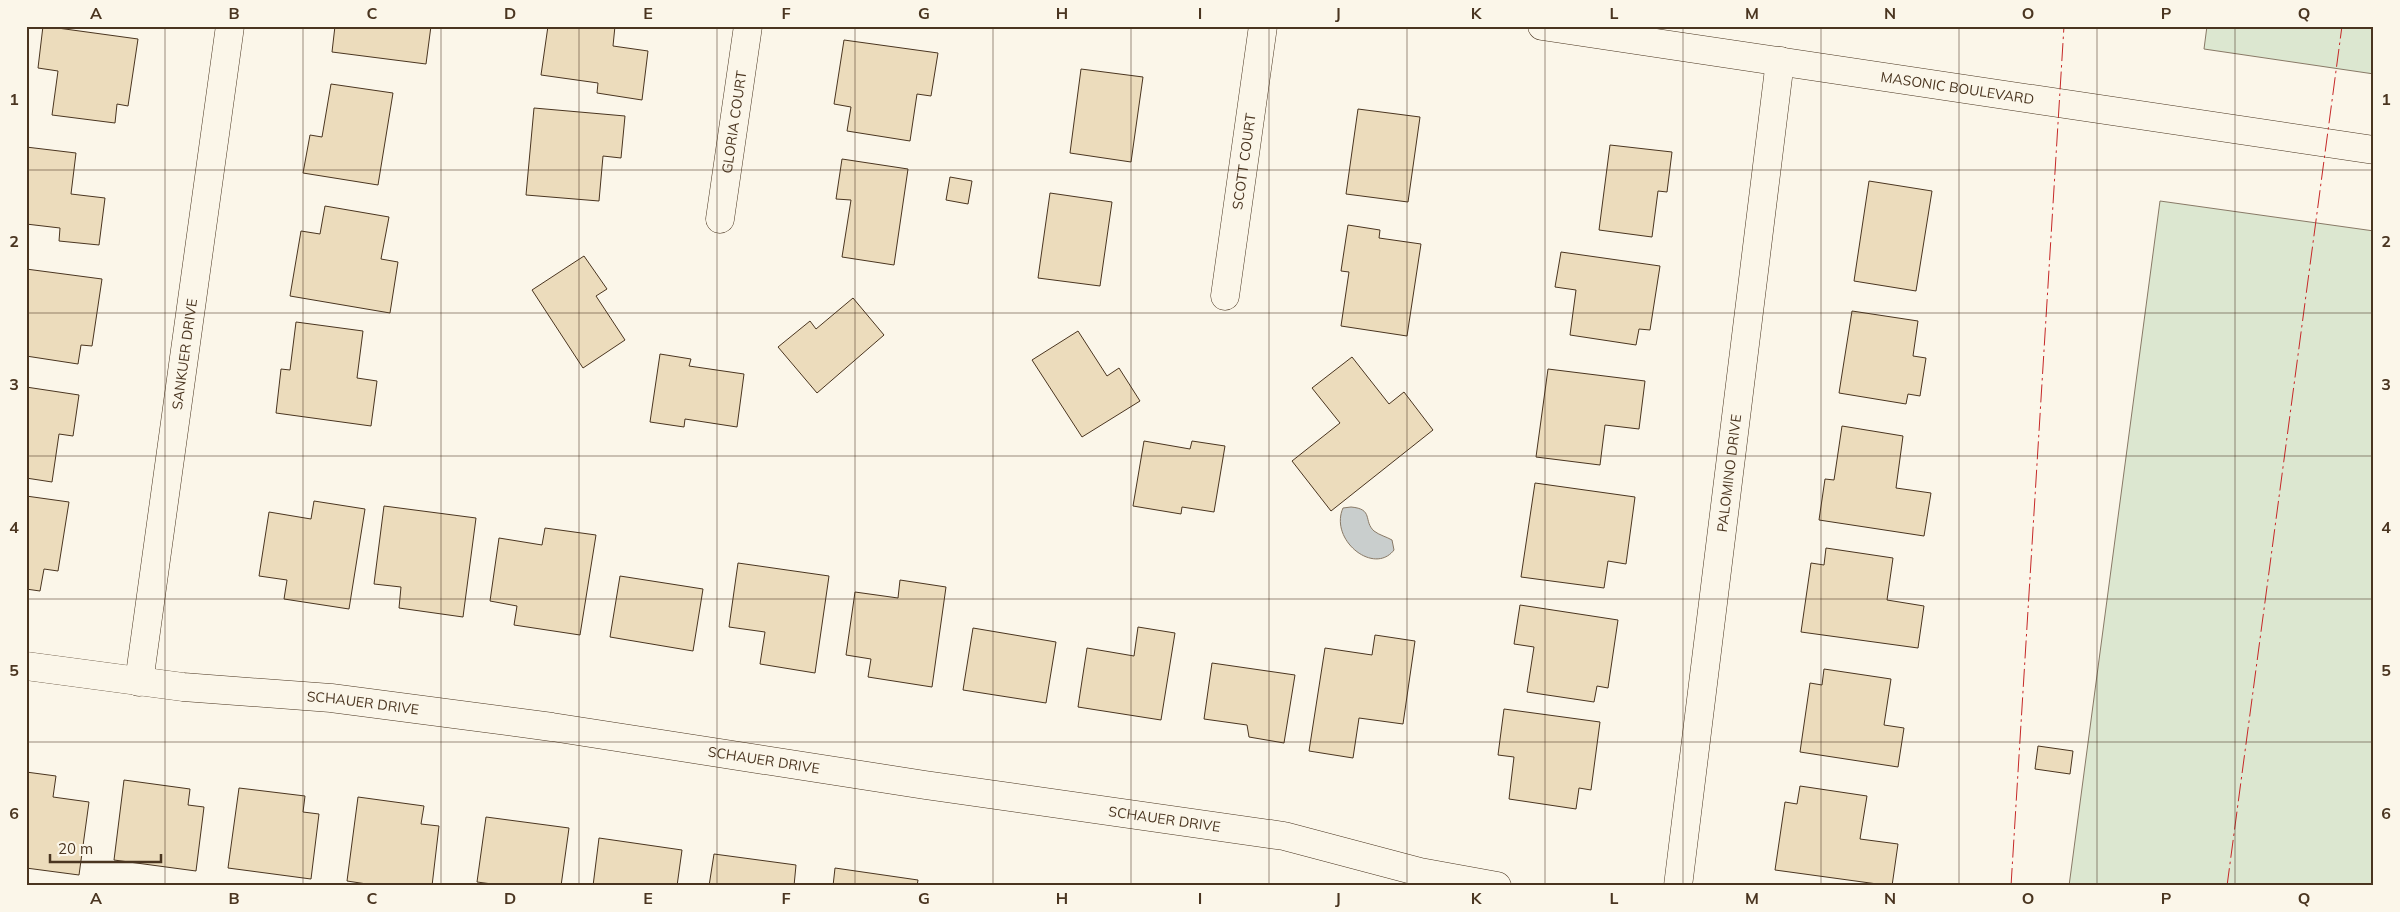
<svg xmlns="http://www.w3.org/2000/svg" width="2400" height="912" viewBox="0 0 2400 912" font-family="Mulish,sans-serif">
<style>
.green{fill:#dce7d0;stroke:#887966}
.water{fill:#c9cecd;stroke:#887966}
.building{fill:#ecdcbc;stroke:#4a3520}
.lines{fill:none;stroke-linecap:round;stroke-linejoin:round}
.street-casing{stroke:#4a3520;stroke-width:29}
.secondary-casing{stroke:#4a3520;stroke-width:29}
.street{stroke:#fbf6e9;stroke-width:28}
.secondary{stroke:#fbf6e9;stroke-width:28}
.power{stroke:#c62828;stroke-width:1;stroke-dasharray:18 4 2.5 4;stroke-linecap:butt}
.grid{fill:none;stroke:#4a3520;stroke-width:1;stroke-opacity:0.55}
.labels{text-anchor:middle;stroke-width:4;stroke-linejoin:round;paint-order:stroke}
.street-label{font-size:14px;fill:#4a3520;stroke:#fbf6e9}
.neatline{fill:none;stroke:#4a3520;stroke-width:2}
.grid-label{font-size:16px;text-anchor:middle;font-weight:bold;fill:#4a3520}
</style>
<rect width="100%" height="100%" fill="#fbf6e9"/>
<path class="green" d="M 2207,26 L 2374,26 L 2374,74 L 2204,49 Z
M 2160,201 L 2374,231 L 2374,886 L 2069,886 Z"/>
<path class="water" d="M 1351,507 C 1374,509 1363,521 1374,531 C 1379,535 1387,537 1392,540 L 1394,550 C 1374,576 1329,540 1343,508 Z"/>
<path class="building" d="M 43,26 L 138,39 L 128,106 L 117,104 L 115,123 L 52,115 L 58,71 L 38,68 Z
M 335,26 L 431,26 L 426,64 L 332,52 Z
M 548,26 L 615,26 L 613,46 L 648,51 L 642,100 L 597,93 L 598,83 L 541,75 Z
M 844,40 L 938,53 L 931,96 L 917,94 L 910,141 L 847,131 L 851,107 L 834,104 Z
M 1081,69 L 1143,77 L 1131,162 L 1070,153 Z
M 331,84 L 393,93 L 378,185 L 303,173 L 310,135 L 322,137 Z
M 534,108 L 625,116 L 621,158 L 603,156 L 599,201 L 526,195 Z
M 1358,109 L 1420,117 L 1408,202 L 1346,194 Z
M 1610,145 L 1672,152 L 1667,192 L 1658,191 L 1652,237 L 1599,230 Z
M 26,147 L 76,153 L 71,194 L 105,198 L 99,245 L 59,241 L 60,228 L 26,224 Z
M 842,159 L 908,169 L 894,265 L 842,257 L 851,200 L 836,199 Z
M 950,177 L 972,181 L 968,204 L 946,200 Z
M 1869,181 L 1932,191 L 1916,291 L 1854,281 Z
M 1050,193 L 1112,202 L 1100,286 L 1038,278 Z
M 325,206 L 389,217 L 381,259 L 398,262 L 390,313 L 290,296 L 301,231 L 320,234 Z
M 1348,225 L 1380,230 L 1379,238 L 1421,244 L 1407,336 L 1341,326 L 1349,272 L 1341,271 Z
M 1561,252 L 1660,266 L 1650,330 L 1639,329 L 1636,345 L 1570,335 L 1576,290 L 1555,287 Z
M 584,256 L 607,289 L 596,296 L 625,340 L 583,368 L 532,290 Z
M 26,269 L 102,279 L 92,346 L 81,345 L 78,364 L 26,356 Z
M 853,298 L 884,335 L 817,393 L 778,347 L 810,321 L 816,329 Z
M 1852,311 L 1918,321 L 1913,356 L 1926,358 L 1920,396 L 1908,394 L 1906,404 L 1839,393 Z
M 296,322 L 363,331 L 357,378 L 377,381 L 371,426 L 276,413 L 281,369 L 290,370 Z
M 1078,331 L 1107,376 L 1119,368 L 1140,401 L 1082,437 L 1032,360 Z
M 660,354 L 691,359 L 689,366 L 744,374 L 737,427 L 685,419 L 684,427 L 650,422 Z
M 1352,357 L 1389,404 L 1404,392 L 1433,430 L 1331,511 L 1292,461 L 1340,423 L 1312,388 Z
M 1548,369 L 1645,381 L 1639,429 L 1605,425 L 1600,465 L 1536,457 Z
M 26,387 L 79,395 L 73,436 L 59,434 L 52,482 L 26,478 Z
M 1842,426 L 1903,436 L 1896,488 L 1931,493 L 1924,536 L 1819,520 L 1825,479 L 1834,480 Z
M 1144,441 L 1190,449 L 1192,441 L 1225,446 L 1214,512 L 1182,507 L 1181,514 L 1133,506 Z
M 1535,483 L 1635,497 L 1626,564 L 1608,561 L 1604,588 L 1521,577 Z
M 26,496 L 69,502 L 58,571 L 44,569 L 40,591 L 26,589 Z
M 314,501 L 365,509 L 349,609 L 284,599 L 287,580 L 259,576 L 269,512 L 311,519 Z
M 384,506 L 476,518 L 463,617 L 399,608 L 401,587 L 374,584 Z
M 545,528 L 596,535 L 580,635 L 514,625 L 517,606 L 490,601 L 499,538 L 542,545 Z
M 1826,548 L 1893,558 L 1887,600 L 1924,606 L 1918,648 L 1801,632 L 1811,563 L 1824,565 Z
M 738,563 L 829,576 L 815,673 L 760,664 L 765,632 L 729,627 Z
M 620,576 L 703,589 L 693,651 L 610,637 Z
M 900,580 L 946,587 L 932,687 L 868,677 L 871,659 L 846,655 L 855,592 L 898,598 Z
M 1520,605 L 1618,620 L 1608,688 L 1597,686 L 1594,702 L 1527,692 L 1534,647 L 1514,644 Z
M 1138,627 L 1175,633 L 1161,720 L 1078,707 L 1087,648 L 1134,656 Z
M 973,628 L 1056,642 L 1046,703 L 963,690 Z
M 1375,635 L 1415,641 L 1403,724 L 1359,718 L 1353,758 L 1309,751 L 1325,648 L 1372,655 Z
M 1212,663 L 1295,675 L 1284,743 L 1249,737 L 1247,725 L 1204,719 Z
M 1824,669 L 1891,679 L 1884,725 L 1904,728 L 1898,767 L 1800,752 L 1810,683 L 1822,685 Z
M 1504,709 L 1600,722 L 1591,790 L 1579,788 L 1576,809 L 1509,799 L 1514,757 L 1498,755 Z
M 2038,746 L 2073,751 L 2070,774 L 2035,769 Z
M 26,772 L 56,776 L 53,797 L 89,802 L 79,875 L 26,868 Z
M 124,780 L 190,789 L 188,805 L 204,807 L 196,871 L 114,860 Z
M 1800,786 L 1867,796 L 1860,839 L 1898,844 L 1892,886 L 1775,870 L 1785,802 L 1797,804 Z
M 239,788 L 305,796 L 303,812 L 319,814 L 311,879 L 228,868 Z
M 358,797 L 424,806 L 421,824 L 439,826 L 432,886 L 380,886 L 347,881 Z
M 486,817 L 569,828 L 561,886 L 507,886 L 477,882 Z
M 599,838 L 682,850 L 677,886 L 593,886 Z
M 714,854 L 796,865 L 794,886 L 709,886 Z
M 835,868 L 918,880 L 917,886 L 833,886 Z"/>
<g class="lines">
<g class="street-casing">
<g id="street">
<path id="s1" d="M 720,219 L 748,26"/>
<path id="s2" d="M 1225,296 L 1263,26"/>
<path id="s3" d="M 26,666 L 183,687 L 331,698 L 552,727 L 925,785 L 1284,836 L 1420,872 L 1497,886"/>
<path id="s4" d="M 139,682 L 230,26"/>
<path id="s5" d="M 1678,886 L 1780,61"/>
</g>
</g>
<g class="secondary-casing">
<g id="secondary">
<path id="s6" d="M 1542,26 L 2374,150"/>
</g>
</g>
<use href="#street" class="street"/>
<use href="#secondary" class="secondary"/>
<path class="power" d="M 2011,886 L 2064,26
M 2227,886 L 2342,26"/>
</g>
<path class="grid" d="M 165,26 L 165,886M 303,26 L 303,886M 441,26 L 441,886M 579,26 L 579,886M 717,26 L 717,886M 855,26 L 855,886M 993,26 L 993,886M 1131,26 L 1131,886M 1269,26 L 1269,886M 1407,26 L 1407,886M 1545,26 L 1545,886M 1683,26 L 1683,886M 1821,26 L 1821,886M 1959,26 L 1959,886M 2097,26 L 2097,886M 2235,26 L 2235,886M 26,170 L 2374,170M 26,313 L 2374,313M 26,456 L 2374,456M 26,599 L 2374,599M 26,742 L 2374,742"/>
<g class="labels">
<g class="street-label">
<text dy="5" stroke="none"><textPath href="#s6" startOffset="420">MASONIC BOULEVARD</textPath></text>
<text dy="5" stroke="none"><textPath href="#s1" startOffset="98">GLORIA COURT</textPath></text>
<text dy="5" stroke="none"><textPath href="#s2" startOffset="136">SCOTT COURT</textPath></text>
<text dy="5" stroke="none"><textPath href="#s4" startOffset="331">SANKUER DRIVE</textPath></text>
<text dy="5" stroke="none"><textPath href="#s5" startOffset="416">PALOMINO DRIVE</textPath></text>
<text dy="5" stroke="none"><textPath href="#s3" startOffset="339">SCHAUER DRIVE</textPath></text>
<text dy="5" stroke="none"><textPath href="#s3" startOffset="744">SCHAUER DRIVE</textPath></text>
<text dy="5" stroke="none"><textPath href="#s3" startOffset="1149">SCHAUER DRIVE</textPath></text>
</g>
</g>
<rect width="2400" height="912" fill="none" stroke="#fbf6e9" stroke-width="55"/>
<path d="M50 854v8h111v-8" fill="none" stroke="#4a3520" stroke-width="2.5"/>
<text x="58" y="854" font-size="15" fill="#4a3520" stroke="#fbf6e9" stroke-width="4" paint-order="stroke">20 m</text>
<rect x="28" y="28" width="2344" height="856" class="neatline"/>
<g class="grid-label">
<text x="96" y="19">A</text>
<text x="234" y="19">B</text>
<text x="372" y="19">C</text>
<text x="510" y="19">D</text>
<text x="648" y="19">E</text>
<text x="786" y="19">F</text>
<text x="924" y="19">G</text>
<text x="1062" y="19">H</text>
<text x="1200" y="19">I</text>
<text x="1338" y="19">J</text>
<text x="1476" y="19">K</text>
<text x="1614" y="19">L</text>
<text x="1752" y="19">M</text>
<text x="1890" y="19">N</text>
<text x="2028" y="19">O</text>
<text x="2166" y="19">P</text>
<text x="2304" y="19">Q</text>
<text x="14" y="105">1</text>
<text x="2386" y="105">1</text>
<text x="14" y="247">2</text>
<text x="2386" y="247">2</text>
<text x="14" y="390">3</text>
<text x="2386" y="390">3</text>
<text x="14" y="533">4</text>
<text x="2386" y="533">4</text>
<text x="14" y="676">5</text>
<text x="2386" y="676">5</text>
<text x="14" y="819">6</text>
<text x="2386" y="819">6</text>
<text x="96" y="904">A</text>
<text x="234" y="904">B</text>
<text x="372" y="904">C</text>
<text x="510" y="904">D</text>
<text x="648" y="904">E</text>
<text x="786" y="904">F</text>
<text x="924" y="904">G</text>
<text x="1062" y="904">H</text>
<text x="1200" y="904">I</text>
<text x="1338" y="904">J</text>
<text x="1476" y="904">K</text>
<text x="1614" y="904">L</text>
<text x="1752" y="904">M</text>
<text x="1890" y="904">N</text>
<text x="2028" y="904">O</text>
<text x="2166" y="904">P</text>
<text x="2304" y="904">Q</text>
</g>
</svg>
